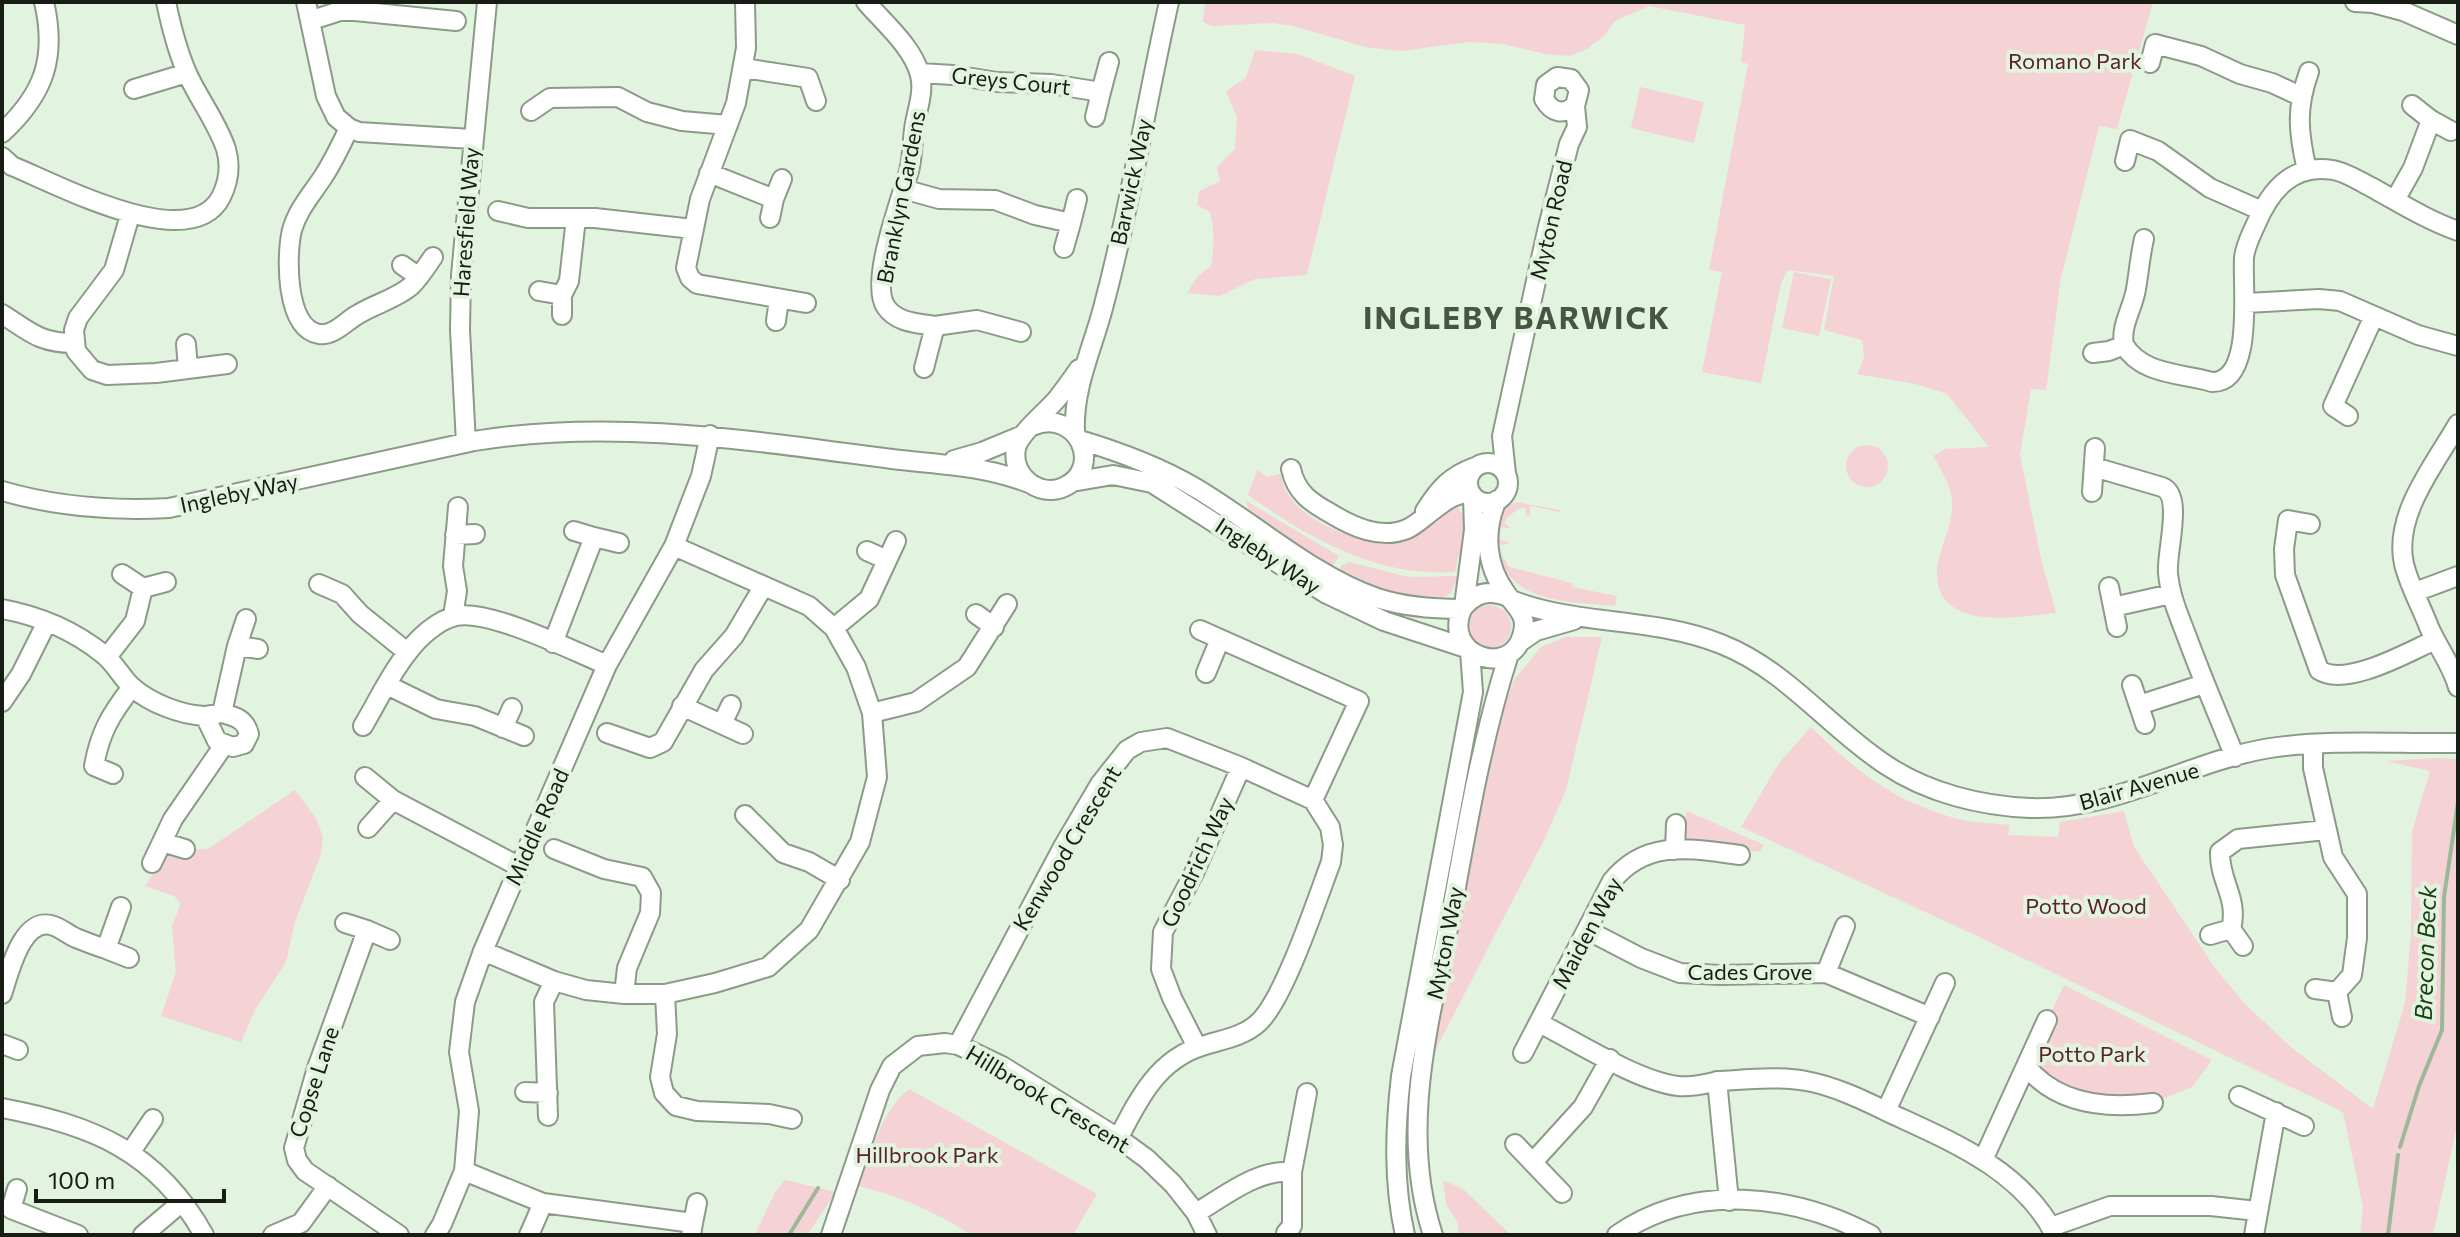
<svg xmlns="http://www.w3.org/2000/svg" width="2460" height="1237" viewBox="0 0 2460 1237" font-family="Commissioner,sans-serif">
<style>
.green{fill:#f4d2d5}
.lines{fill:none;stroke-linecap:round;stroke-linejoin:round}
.stream{stroke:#9cb896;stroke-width:4}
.minor-casing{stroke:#8b9b88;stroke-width:22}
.minor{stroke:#fff;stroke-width:18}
.labels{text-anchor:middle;stroke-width:8;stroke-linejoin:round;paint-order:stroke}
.park-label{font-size:22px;fill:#5c212d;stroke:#e2f4df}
.street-label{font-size:22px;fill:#171d15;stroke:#e2f4df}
.water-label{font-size:24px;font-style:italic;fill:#183f0f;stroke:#e2f4df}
.district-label{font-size:30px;font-weight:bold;letter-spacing:2px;fill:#475543;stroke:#e2f4df}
</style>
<rect width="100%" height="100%" fill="#e2f4df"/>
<path class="green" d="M 1205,2 L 2153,2 L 2117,129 L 2099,126 L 2061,277 L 2046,390 L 2031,389 L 2020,455 L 2041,559 L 2056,613 C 2020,617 1937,632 1937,574 C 1937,550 1954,527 1952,501 C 1951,486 1941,469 1933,456 L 1946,449 L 1989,447 L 1947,394 L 1916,384 L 1857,374 L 1864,358 L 1862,340 L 1824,330 L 1834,276 L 1788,270 L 1781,283 L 1761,383 L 1702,372 L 1722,272 L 1709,270 L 1748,64 L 1741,62 L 1745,25 L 1649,6 L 1615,21 L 1605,35 L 1587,49 L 1569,56 L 1545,54 L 1503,44 L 1469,42 L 1401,51 L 1365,47 L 1293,26 L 1272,23 L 1212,26 L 1203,22 Z
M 1255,50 L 1298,54 L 1355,76 L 1307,275 L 1255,279 L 1220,296 L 1187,293 L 1198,276 L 1211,266 C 1214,247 1215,231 1210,212 L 1197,205 L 1199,191 L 1220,181 L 1217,167 L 1235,149 L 1237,117 L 1226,91 L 1246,78 Z
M 1640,87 L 1704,102 L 1694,143 L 1631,128 Z
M 1794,272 L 1831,279 L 1819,336 L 1782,328 Z
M1846 466a21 21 0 1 1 42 0a21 21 0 1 1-42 0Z
M 1257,470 L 1267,477 L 1281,474 C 1285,520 1370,553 1411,537 C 1425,532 1438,516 1449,507 L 1458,508 L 1464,516 L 1463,557 L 1458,557 L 1455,572 C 1375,577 1311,539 1248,495 Z
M 1246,501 L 1339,556 L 1331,569 L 1251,517 Z
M 1516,502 L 1560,510 L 1560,512 L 1530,506 L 1530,516 L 1526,515 L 1525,507 C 1515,509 1511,515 1504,522 L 1511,529 L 1501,527 L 1500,540 L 1508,542 L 1508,544 L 1499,545 L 1500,552 L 1509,567 L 1572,583 L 1572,587 L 1617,596 L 1615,606 C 1563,601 1494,603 1497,531 C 1498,518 1504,507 1516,502 Z
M 1349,562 L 1409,577 L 1458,576 L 1451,593 C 1421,614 1367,585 1337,573 L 1342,565 Z
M1467 627a22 22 0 1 1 44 0a22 22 0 1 1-44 0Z
M 1566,637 L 1602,637 L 1566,790 L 1544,840 L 1436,1049 L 1427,1074 L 1499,711 L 1503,711 L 1514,680 L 1541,647 Z
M 1811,727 C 1856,771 1893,801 1955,818 C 1972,823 1992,823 2010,825 L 2008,835 L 2058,837 L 2060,822 L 2124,811 L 2134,847 L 2215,968 L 2246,1005 L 2292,1048 L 2373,1109 L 2405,1003 L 2411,933 L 2412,832 L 2430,771 L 2386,761 L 2437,758 L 2458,759 L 2458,1121 L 2433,1235 L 2360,1235 L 2363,1207 L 2343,1112 L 1977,936 L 1741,827 L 1779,763 Z
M 295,790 L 317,820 L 323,837 L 321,854 L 295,922 L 286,962 L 256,1008 L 241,1042 L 161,1016 L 176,972 L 172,926 L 181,903 L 174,896 L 145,886 L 170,851 L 208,849 Z
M 1687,811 L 1764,845 L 1759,852 L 1687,840 L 1685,816 Z
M 2064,985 L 2212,1060 L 2192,1087 L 2153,1103 L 2101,1106 L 2026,1066 Z
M 909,1089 L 1097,1194 L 1073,1235 L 971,1235 C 939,1213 899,1196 859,1186 C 872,1151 880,1113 909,1089 Z
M 785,1180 L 836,1192 L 807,1235 L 755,1235 L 775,1192 Z
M 1443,1180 L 1463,1189 L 1511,1235 L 1458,1235 L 1458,1223 L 1446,1204 Z"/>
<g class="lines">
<path class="stream" d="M 2400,1147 L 2419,1086 L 2442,1030 L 2444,897 L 2458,802
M 789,1235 L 818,1188
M 2388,1235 L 2398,1155"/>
<g class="minor-casing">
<path id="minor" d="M 306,2 L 326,96 L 336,117 L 349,128 L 359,132 L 472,139
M 745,2 L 746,48 L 736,103 L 700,199 L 686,268 L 690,278 L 697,284 L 806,303
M 866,2 C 884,23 913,47 920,75 C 924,91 918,107 915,123 C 912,139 913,156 909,171 C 901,199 869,283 886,307 C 897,323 918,323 935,326 L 924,368
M 2355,2 L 2373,3 L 2403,11 L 2458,35
M 312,20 L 340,11 L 355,11 L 456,21
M 2150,63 L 2155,44 L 2201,56 L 2240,74 L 2272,83 L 2300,96
M 744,68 L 808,78 L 816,101
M 920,73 L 953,75 L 997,82 L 1051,84 L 1101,92 L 1109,62
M 134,89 L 187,73
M 2412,105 L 2431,120
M 531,111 L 550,98 L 618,97 L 647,112 L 682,121 L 728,125
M 1095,117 L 1101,92
M 349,128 C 341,145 333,162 323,177 C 312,194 298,209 292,230 C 286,255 285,328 319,334 C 334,336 346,321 357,315 C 374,304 396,299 411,286 C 420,277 426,267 433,257
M 2,133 C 44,94 57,58 44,2
M 2,157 L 12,166 C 55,183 190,257 221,197 C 229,181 231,166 226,149 C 217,122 198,98 187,73 C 177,50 171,26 166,2
M 2125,161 L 2130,140 L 2158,151 L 2210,188 L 2262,211
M 2307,170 C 2298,132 2296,108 2309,72
M 709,173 L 774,199
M 903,189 L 939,199 L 995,200 L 1035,215 L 1071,223 L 1077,199
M 2395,200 L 2413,168 L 2431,120 L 2451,131
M 498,211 L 528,218 L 595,218 L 693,229
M 130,215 L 114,270 L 78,318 L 74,330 L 76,351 L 92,370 L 107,375 L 156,373 L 227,364
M 770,218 L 774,199 L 782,179
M 1064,248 L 1071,223
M 402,265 L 419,277
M 539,291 L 562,295
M 2246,303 L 2319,299 L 2340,301 L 2418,335 L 2458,346
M 2,314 C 29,331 39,343 73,343
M 562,315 L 562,295 L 569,281 L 576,218
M 776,321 L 779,299
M 935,326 L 977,320 L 1021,332
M 186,344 L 188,369
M 2124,345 C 2120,326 2133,308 2136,289 C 2139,272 2140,256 2144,239
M 2093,353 L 2109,351 L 2124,345 C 2142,375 2181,373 2212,382 C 2255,383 2242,286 2244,258 C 2245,246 2251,235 2256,224 C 2270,191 2292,163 2333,170 C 2346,172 2359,181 2371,187 C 2400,203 2427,220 2458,231
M 2348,416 L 2333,406 L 2374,316
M 2458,424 C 2435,464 2393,515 2404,564 C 2409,585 2421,606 2429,627 C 2438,648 2452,665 2458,687
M 1032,426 C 1077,407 1105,468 1064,487 C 1038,499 1008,473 1017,445 C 1023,430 1046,412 1057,399 C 1065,389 1072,379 1079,369
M 1075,432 C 1073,388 1092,350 1103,308 C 1130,207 1146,104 1169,2
M 1080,440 C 1120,452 1158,466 1194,487 C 1252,521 1313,576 1377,598 C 1405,607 1433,609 1462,609
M 466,443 L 460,330 L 461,275 L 487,2
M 954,460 L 982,452 L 1023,435
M1468 483a20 20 0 1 1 40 0a20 20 0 1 1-40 0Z
M 2094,467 L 2162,487 C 2184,495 2166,552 2168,573 C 2170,596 2179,616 2187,637 C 2202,678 2219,717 2235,757
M 1291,469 C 1296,492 1310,502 1330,513 C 1353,527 1381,540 1407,529 C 1416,525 1424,517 1432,511 C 1445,501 1454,494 1470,492
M 1506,474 L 1502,436 L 1547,231 L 1569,144 L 1577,127 L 1575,106 L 1579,90 L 1571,79 L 1557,77 L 1546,85 L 1544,99 C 1552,113 1563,115 1575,106
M 1072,482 L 1113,475 L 1152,483 L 1325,593 L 1384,621 L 1466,648
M 2,491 C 57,507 112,511 169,508 L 474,441 C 614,418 752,441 892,459 C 941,465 982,465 1029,483
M 2092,492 L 2095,448
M 1497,500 C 1483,531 1486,566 1506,593 C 1516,608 1529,615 1522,636 C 1510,678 1442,656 1462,609 C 1474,593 1489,589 1508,597
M 1425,511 C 1439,489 1450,476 1475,467
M 2310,524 L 2288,520 L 2284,549 L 2285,575 L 2319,670 C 2346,688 2408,652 2435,640
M 455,535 L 475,534
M 594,537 L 619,543
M 867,551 L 887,560
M 122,574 L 143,588
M 319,584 L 342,594 L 360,614 L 407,652
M 2109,587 L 2117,627
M 2415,592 L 2458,576
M 1514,601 C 1581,626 1654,617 1721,644 C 1787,670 1828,727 1886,765 C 1928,793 1981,806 2030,808 C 2115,811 2189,761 2270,748 C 2331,739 2396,744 2458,743
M 1464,606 L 1474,530 L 1473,497
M 2113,607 L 2171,594
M 2,609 C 40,616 73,630 103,654 C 115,663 121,677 132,687 C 150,703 181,715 205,716
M 976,614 L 994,627
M 453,616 L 457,591 L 453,566 L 458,507
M 834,628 L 869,599 L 896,541
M 1200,630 L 1359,701 L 1313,800
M 1520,642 L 1536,631 L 1574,620
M 553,643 L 594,537 L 574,531
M 237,646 L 258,649
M 107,657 L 135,621 L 143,588 L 166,582
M 1206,673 L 1220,639
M 387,685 L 436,709 L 475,716 L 524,736
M 2132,685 L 2145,724
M 2,702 L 21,674 L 47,622
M 2139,705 L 2204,684
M 682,706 L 743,734
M 222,713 C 236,717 245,719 249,734 L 244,744 L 233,747 L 217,741 L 205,716 Z
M 222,713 L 237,646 L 246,619
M 872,713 L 916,702 L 967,667 L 1007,604
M 722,724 L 731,705
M 363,726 C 378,701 390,674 408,652 C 419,637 438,620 456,616 C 490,609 573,651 607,665
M 503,728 L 512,708
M 607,733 L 650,748 L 663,742 L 704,670 L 734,636 L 763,587
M 2313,744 L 2313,768 L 2333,857 L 2357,894 L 2357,938 L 2352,975 L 2337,992 L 2342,1017
M 113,774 L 94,766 C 100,732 111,714 132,687
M 365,777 L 393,800 L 520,867
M 745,815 L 783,853 L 809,862 L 840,880
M 368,828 L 393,800
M 162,842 L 185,849
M 554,849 L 604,869 L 642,877 L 651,893 L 650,913 L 627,968 L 624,994
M 1675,850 L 1676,824
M 152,863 L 173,819 L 224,745
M 345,923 L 367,930
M 1587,930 L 1641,958 L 1680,973 L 1720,975 L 1826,973 L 1930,1017
M 2210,935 L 2231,929
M 390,940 L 367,930 L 317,1068 L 294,1148 L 297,1160 L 305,1171 L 399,1235
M 2243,946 L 2231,929 C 2239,898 2219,881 2220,852 L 2238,839 L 2326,830
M 106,949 L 129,958
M 483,951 L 554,981 L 586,990 L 624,994 L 665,994 L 715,983 L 768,967 L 809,930 L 860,842 L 877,777 L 872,713 L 856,667 L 834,628 L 809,606 L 674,546
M 1826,973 L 1845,926
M 2315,989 L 2337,992
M 2,994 C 9,974 22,914 54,926 C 62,929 69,935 76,938 C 86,942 96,946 106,949 L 121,907
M 665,994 L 667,1034 L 660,1077 L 664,1093 L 676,1106 L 697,1111 L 769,1114 L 792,1119
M 1539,1023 C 1577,1042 1637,1081 1678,1086 C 1692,1088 1707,1083 1721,1081 C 1745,1079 1782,1076 1806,1081 C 1835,1086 1865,1101 1892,1114 C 1953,1142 2023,1171 2055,1235
M 2,1044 L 18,1050
M 958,1045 L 1064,845 L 1100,784 L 1127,750 L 1141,742 L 1167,738 L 1241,767 L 1313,800 L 1330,827 L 1333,845 L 1331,862 C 1317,899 1284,1000 1258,1023 C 1243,1037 1220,1040 1202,1046 C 1157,1060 1138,1100 1118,1139
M 1197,1047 L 1172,998 L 1161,969 L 1163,932 L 1194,873 L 1241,767
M 1523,1053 L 1612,881 C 1647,838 1692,849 1740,855
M 2026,1066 C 2057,1105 2107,1109 2153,1103
M 1717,1081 L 1729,1201
M 525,1092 L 548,1093
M 2239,1096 L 2304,1126
M 2,1108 C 92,1125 157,1151 204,1235
M 1886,1111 L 1945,983
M 548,1116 L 544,1002 L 554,981
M 1515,1144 L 1562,1193
M 130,1153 L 153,1119
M 1983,1160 L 2047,1020
M 1533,1162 L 1583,1107 L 1610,1059
M 464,1171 L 543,1203 L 693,1223 L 691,1235
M 17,1189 L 11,1209 L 78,1235
M 1196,1213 C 1225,1196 1257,1169 1292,1172
M 693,1223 L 697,1203
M 2051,1227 L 2110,1206 L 2211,1206 L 2257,1211
M 1286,1233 L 1292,1226 L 1292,1172 L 1307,1093
M 143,1235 L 182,1202
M 273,1235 L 301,1223 L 328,1186
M 435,1235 L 442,1224 L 464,1171 L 469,1111 L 459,1052 L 465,1002 L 483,951 L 607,665 L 674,546 L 701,476 L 710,435
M 529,1235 L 543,1203
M 831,1235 L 880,1090 L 892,1066 L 918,1046 L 945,1043 L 958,1045 L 1002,1066 L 1121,1140 L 1147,1159 L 1173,1184 L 1196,1213 L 1207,1235
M 1405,1235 C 1393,1182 1395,1129 1401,1076 L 1473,692 L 1470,651
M 1433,1235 C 1397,1126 1432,1013 1453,904 C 1468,820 1483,735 1509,654
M 1617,1235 C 1693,1182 1793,1194 1871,1235
M 2254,1235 L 2276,1112"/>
</g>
<use href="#minor" class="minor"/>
</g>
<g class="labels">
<g class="park-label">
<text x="2075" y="69">Romano Park</text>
<text x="2086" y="914">Potto Wood</text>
<text x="2092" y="1062">Potto Park</text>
<text x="927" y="1163">Hillbrook Park</text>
</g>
<g class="street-label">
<text transform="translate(1011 81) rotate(6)" y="8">Greys Court</text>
<text transform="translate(1131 182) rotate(-78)" y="8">Barwick Way</text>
<text transform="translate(901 197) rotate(-79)" y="8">Branklyn Gardens</text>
<text transform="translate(1551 220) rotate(-77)" y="8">Myton Road</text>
<text transform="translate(466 222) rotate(-86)" y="8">Haresfield Way</text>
<text transform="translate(239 493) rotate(-12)" y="8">Ingleby Way</text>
<text transform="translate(1268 556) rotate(33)" y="8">Ingleby Way</text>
<text transform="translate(2139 786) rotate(-16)" y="8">Blair Avenue</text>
<text transform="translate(537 827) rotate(-66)" y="8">Middle Road</text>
<text transform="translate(1067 848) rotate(-59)" y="8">Kenwood Crescent</text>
<text transform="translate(1197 862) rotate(-65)" y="8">Goodrich Way</text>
<text transform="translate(1587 933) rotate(-62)" y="8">Maiden Way</text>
<text transform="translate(1445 943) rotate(-79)" y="8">Myton Way</text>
<text x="1750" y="980">Cades Grove</text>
<text transform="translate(314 1082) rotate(-72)" y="8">Copse Lane</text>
<text transform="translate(1048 1099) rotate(31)" y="8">Hillbrook Crescent</text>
</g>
<g class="water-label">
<text transform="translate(2426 953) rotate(-88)" y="8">Brecon Beck</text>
</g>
<g class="district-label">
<text x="1517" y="329">INGLEBY BARWICK</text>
</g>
</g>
<rect width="2460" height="1237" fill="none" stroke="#171d15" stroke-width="8"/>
<path d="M36 1189v12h188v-12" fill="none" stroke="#171d15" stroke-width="4"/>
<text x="48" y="1189" font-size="24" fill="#171d15" stroke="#e2f4df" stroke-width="6" paint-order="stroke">100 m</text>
</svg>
